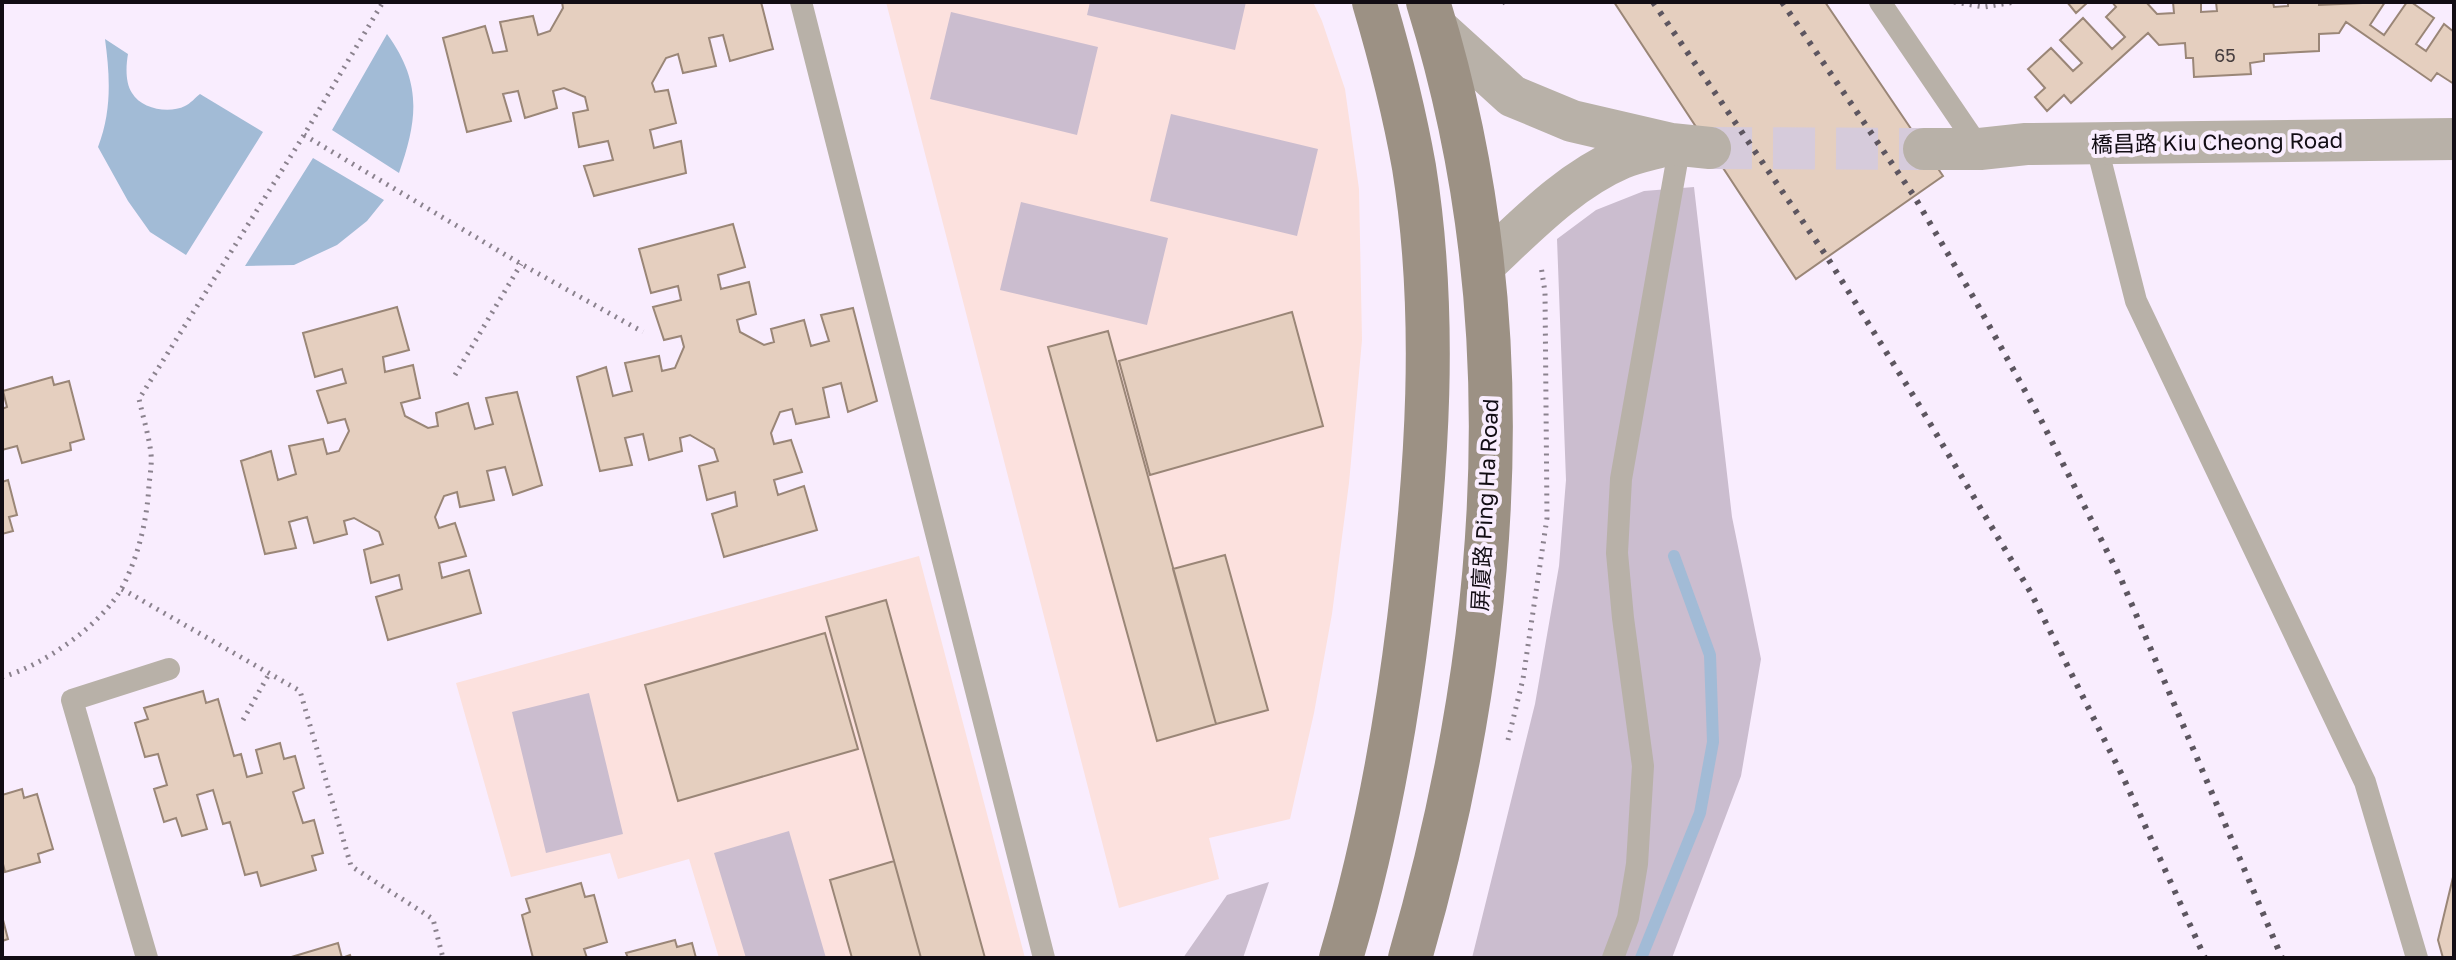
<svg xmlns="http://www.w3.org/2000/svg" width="2456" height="960" viewBox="0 0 2456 960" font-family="'Golos Text','Noto Sans TC',sans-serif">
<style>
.education{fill:#fce1de}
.green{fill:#cbbdcf}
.water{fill:#a2bbd6}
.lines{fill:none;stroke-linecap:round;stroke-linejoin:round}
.stream{stroke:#a2bbd6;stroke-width:12}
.building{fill:#e5cfbf;stroke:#9a8677;stroke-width:2}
.street-tunnel{stroke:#d6cbdb;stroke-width:42;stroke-dasharray:42 21;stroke-linecap:butt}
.path{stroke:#8b828e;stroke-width:5;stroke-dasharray:2 6;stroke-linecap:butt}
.lane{stroke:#b8b1a8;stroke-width:22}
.street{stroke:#b8b1a8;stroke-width:42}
.secondary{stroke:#9c9184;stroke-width:44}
.rail{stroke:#5d5660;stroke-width:6;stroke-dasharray:4 8;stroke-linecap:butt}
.labels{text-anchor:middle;stroke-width:8;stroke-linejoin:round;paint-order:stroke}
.number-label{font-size:18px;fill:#473e3f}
.street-label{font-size:22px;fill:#120d14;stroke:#f9edfe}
</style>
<rect width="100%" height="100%" fill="#f9edfe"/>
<path class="education" d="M 886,2 L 1313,2 L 1322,21 L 1345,89 L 1359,189 L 1362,340 L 1349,483 L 1332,614 L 1314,713 L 1290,819 L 1209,838 L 1219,879 L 1119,908 Z
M 919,556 L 1025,958 L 719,958 L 689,859 L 618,879 L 610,853 L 511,877 L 456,683 Z"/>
<path class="green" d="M 1090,2 L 1246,2 L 1235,50 L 1087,15 Z
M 951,12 L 1098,47 L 1077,135 L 930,99 Z
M 1171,114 L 1318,149 L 1297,236 L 1150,201 Z
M 1694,187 L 1732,517 L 1761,659 L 1741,776 L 1672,958 L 1472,958 L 1535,704 L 1559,566 L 1566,480 L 1557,239 L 1596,210 L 1644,191 Z
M 1021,202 L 1168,238 L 1147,325 L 1000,290 Z
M 589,693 L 623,834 L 546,853 L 512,712 Z
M 789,831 L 826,958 L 746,958 L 714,853 Z
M 1269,882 L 1243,958 L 1183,958 L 1227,895 Z"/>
<path class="water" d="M 387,34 C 422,82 418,119 399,173 L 332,130 Z
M 105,39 L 128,54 C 126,66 125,82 132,93 C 141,109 169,114 185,106 C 190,104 196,97 200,94 L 263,132 L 186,255 L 150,232 L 128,201 L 98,147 C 112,111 110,76 105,39 Z
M 313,158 L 384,200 L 367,221 L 337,245 L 294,265 L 245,266 Z"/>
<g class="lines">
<path class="stream" d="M 1641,958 L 1700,813 L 1713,742 L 1710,655 L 1674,556"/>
</g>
<path class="building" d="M 562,2 L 761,2 L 773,49 L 730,61 L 723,35 L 709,38 L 716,66 L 683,73 L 678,54 L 666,58 L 652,83 L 655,92 L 668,90 L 676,123 L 650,130 L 654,148 L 681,141 L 686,173 L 594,196 L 584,166 L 613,160 L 608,141 L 579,147 L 573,113 L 588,110 L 585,97 L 564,88 L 553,91 L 557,108 L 525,118 L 518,91 L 503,94 L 511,121 L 467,132 L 443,38 L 485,26 L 493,53 L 507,51 L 500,22 L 533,16 L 538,35 L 550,31 L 563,8 Z
M 1614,2 L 1825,2 L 1943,176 L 1796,279 Z
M 2067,2 L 2088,2 L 2076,13 Z
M 2112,2 L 2146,2 L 2157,14 L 2174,13 L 2173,2 L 2201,2 L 2201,12 L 2217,11 L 2216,2 L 2273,2 L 2274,7 L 2288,6 L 2288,2 L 2319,2 L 2319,5 L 2385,2 L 2370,25 L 2384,35 L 2407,2 L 2411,2 L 2434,18 L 2416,44 L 2426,51 L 2444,24 L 2454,32 L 2454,84 L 2437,73 L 2431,81 L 2346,22 L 2339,33 L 2319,34 L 2319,51 L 2264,54 L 2264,61 L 2250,63 L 2251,74 L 2194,77 L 2193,58 L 2186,58 L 2185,43 L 2159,45 L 2148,33 L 2071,103 L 2064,95 L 2047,111 L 2035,97 L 2045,88 L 2028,69 L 2051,48 L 2073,71 L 2082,63 L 2060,40 L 2083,18 L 2112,49 L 2125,37 L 2106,17 L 2116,7 Z
M 733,224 L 745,267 L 718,275 L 721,289 L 749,282 L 756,314 L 737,320 L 740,332 L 764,345 L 774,342 L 771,329 L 804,320 L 811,346 L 829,341 L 821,315 L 853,308 L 877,401 L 848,412 L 841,383 L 823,388 L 829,417 L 796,424 L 792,409 L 780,412 L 771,433 L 774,444 L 791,440 L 802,472 L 774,480 L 778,495 L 804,486 L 817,530 L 724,557 L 712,514 L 737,506 L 735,492 L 707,500 L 699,466 L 718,461 L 714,449 L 690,435 L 680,438 L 682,451 L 649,460 L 643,434 L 625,438 L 632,465 L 600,471 L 577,377 L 606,367 L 613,396 L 632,391 L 625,363 L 659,356 L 662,371 L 675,368 L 684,347 L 681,336 L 664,340 L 653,307 L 681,300 L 678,286 L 651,293 L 639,249 Z
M 397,307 L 409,350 L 383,357 L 385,372 L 413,365 L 420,398 L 401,403 L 405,416 L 428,428 L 438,426 L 436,413 L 468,403 L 475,429 L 493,424 L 486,398 L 517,392 L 542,485 L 513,495 L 505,467 L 487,471 L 494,500 L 460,507 L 457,492 L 444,496 L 435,517 L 439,528 L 455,523 L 466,556 L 439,563 L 442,578 L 469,570 L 481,613 L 388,640 L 376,597 L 402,589 L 399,575 L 371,583 L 364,550 L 383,544 L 379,532 L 354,518 L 344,521 L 347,534 L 314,543 L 307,517 L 289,522 L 296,548 L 265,554 L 241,461 L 271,451 L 278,480 L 296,474 L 289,446 L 323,439 L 327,454 L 339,451 L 349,431 L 345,419 L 328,423 L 317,391 L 346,383 L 342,369 L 315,377 L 303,333 Z
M 1292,312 L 1323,426 L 1150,475 L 1119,361 Z
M 1108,331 L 1216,724 L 1157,741 L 1048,347 Z
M 52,377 L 54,385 L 69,381 L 84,439 L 70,443 L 71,450 L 22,463 L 17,446 L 2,450 L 2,409 L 7,407 L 3,391 Z
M 8,480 L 17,515 L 9,517 L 13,531 L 2,534 L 2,482 Z
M 1225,555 L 1268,710 L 1216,724 L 1173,569 Z
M 886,600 L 985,958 L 921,958 L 826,617 Z
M 825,633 L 858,749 L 678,801 L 645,685 Z
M 203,691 L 206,703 L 218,699 L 234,756 L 241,754 L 247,777 L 262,773 L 256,750 L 280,743 L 284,759 L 295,756 L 304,788 L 293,792 L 303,823 L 314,820 L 323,853 L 312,856 L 316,870 L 261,886 L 257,872 L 245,875 L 230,822 L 223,824 L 213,790 L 197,795 L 207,829 L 182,836 L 176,818 L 164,822 L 154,789 L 167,785 L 158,754 L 145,757 L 135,723 L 148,719 L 144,708 Z
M 22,789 L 24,798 L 37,794 L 53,849 L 38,854 L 40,862 L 5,872 L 2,860 L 2,795 Z
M 894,861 L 921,958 L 852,958 L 830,880 Z
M 2454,873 L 2454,958 L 2443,958 L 2438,940 Z
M 581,883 L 585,897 L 594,895 L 607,942 L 584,949 L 587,958 L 533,958 L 522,915 L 530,912 L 526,899 Z
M 2,916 L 8,939 L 2,941 Z
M 675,940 L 677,947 L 692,943 L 696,958 L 628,958 L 626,953 Z
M 338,943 L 342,958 L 350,955 L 351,958 L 288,958 Z"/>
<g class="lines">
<path class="street-tunnel" d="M 1710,148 L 1924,149"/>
<path class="path" d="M 1504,2 L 1506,4
M 1954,2 L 1984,7 L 2015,2
M 304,135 L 521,264 L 643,332
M 455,375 L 521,264
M 122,589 L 300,691 L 351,866 L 433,919 L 443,958
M 2,677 C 43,666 103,624 123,586 C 139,554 147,520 149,485 C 150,475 152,464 151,454 C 149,436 143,417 139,399 L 304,135 L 383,2
M 243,720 L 269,674
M 1508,740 L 1523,679 L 1547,518 L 1545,292 L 1541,266"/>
<path class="lane" d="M 801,2 L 1044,958
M 1880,2 L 1980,149
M 2096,143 L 2136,301 L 2365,782 L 2417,958
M 147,958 L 72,700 L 169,669
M 1613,958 L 1628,918 L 1637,864 L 1643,766 L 1623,618 L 1617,553 L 1621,479 L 1680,144"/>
<path class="street" d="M 1436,27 L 1512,96 L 1572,121 L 1671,144 L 1710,148
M 1924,149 L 1980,149 L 2026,144 L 2454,139
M 1483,266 C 1525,227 1568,181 1622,158 C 1637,152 1654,149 1670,144"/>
<path class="secondary" d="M 1341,958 C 1374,848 1395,734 1409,620 C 1427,470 1438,317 1414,167 C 1404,111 1390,56 1374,2
M 1410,958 C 1501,644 1526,317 1428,2"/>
<path class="rail" d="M 1653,2 L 1827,257 L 1916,400 L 2031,593 L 2123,777 L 2205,958
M 1782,2 L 1914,196 L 1975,300 L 2041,420 L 2121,579 L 2282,958"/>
</g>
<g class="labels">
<g class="number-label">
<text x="2225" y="62">65</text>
</g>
<g class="street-label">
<text transform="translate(2217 142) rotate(-1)" y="8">橋昌路 Kiu Cheong Road</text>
<text transform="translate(1485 505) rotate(-87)" y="8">屏廈路 Ping Ha Road</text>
</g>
</g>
<rect width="2456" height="960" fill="none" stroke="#120d14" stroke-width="8"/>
</svg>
